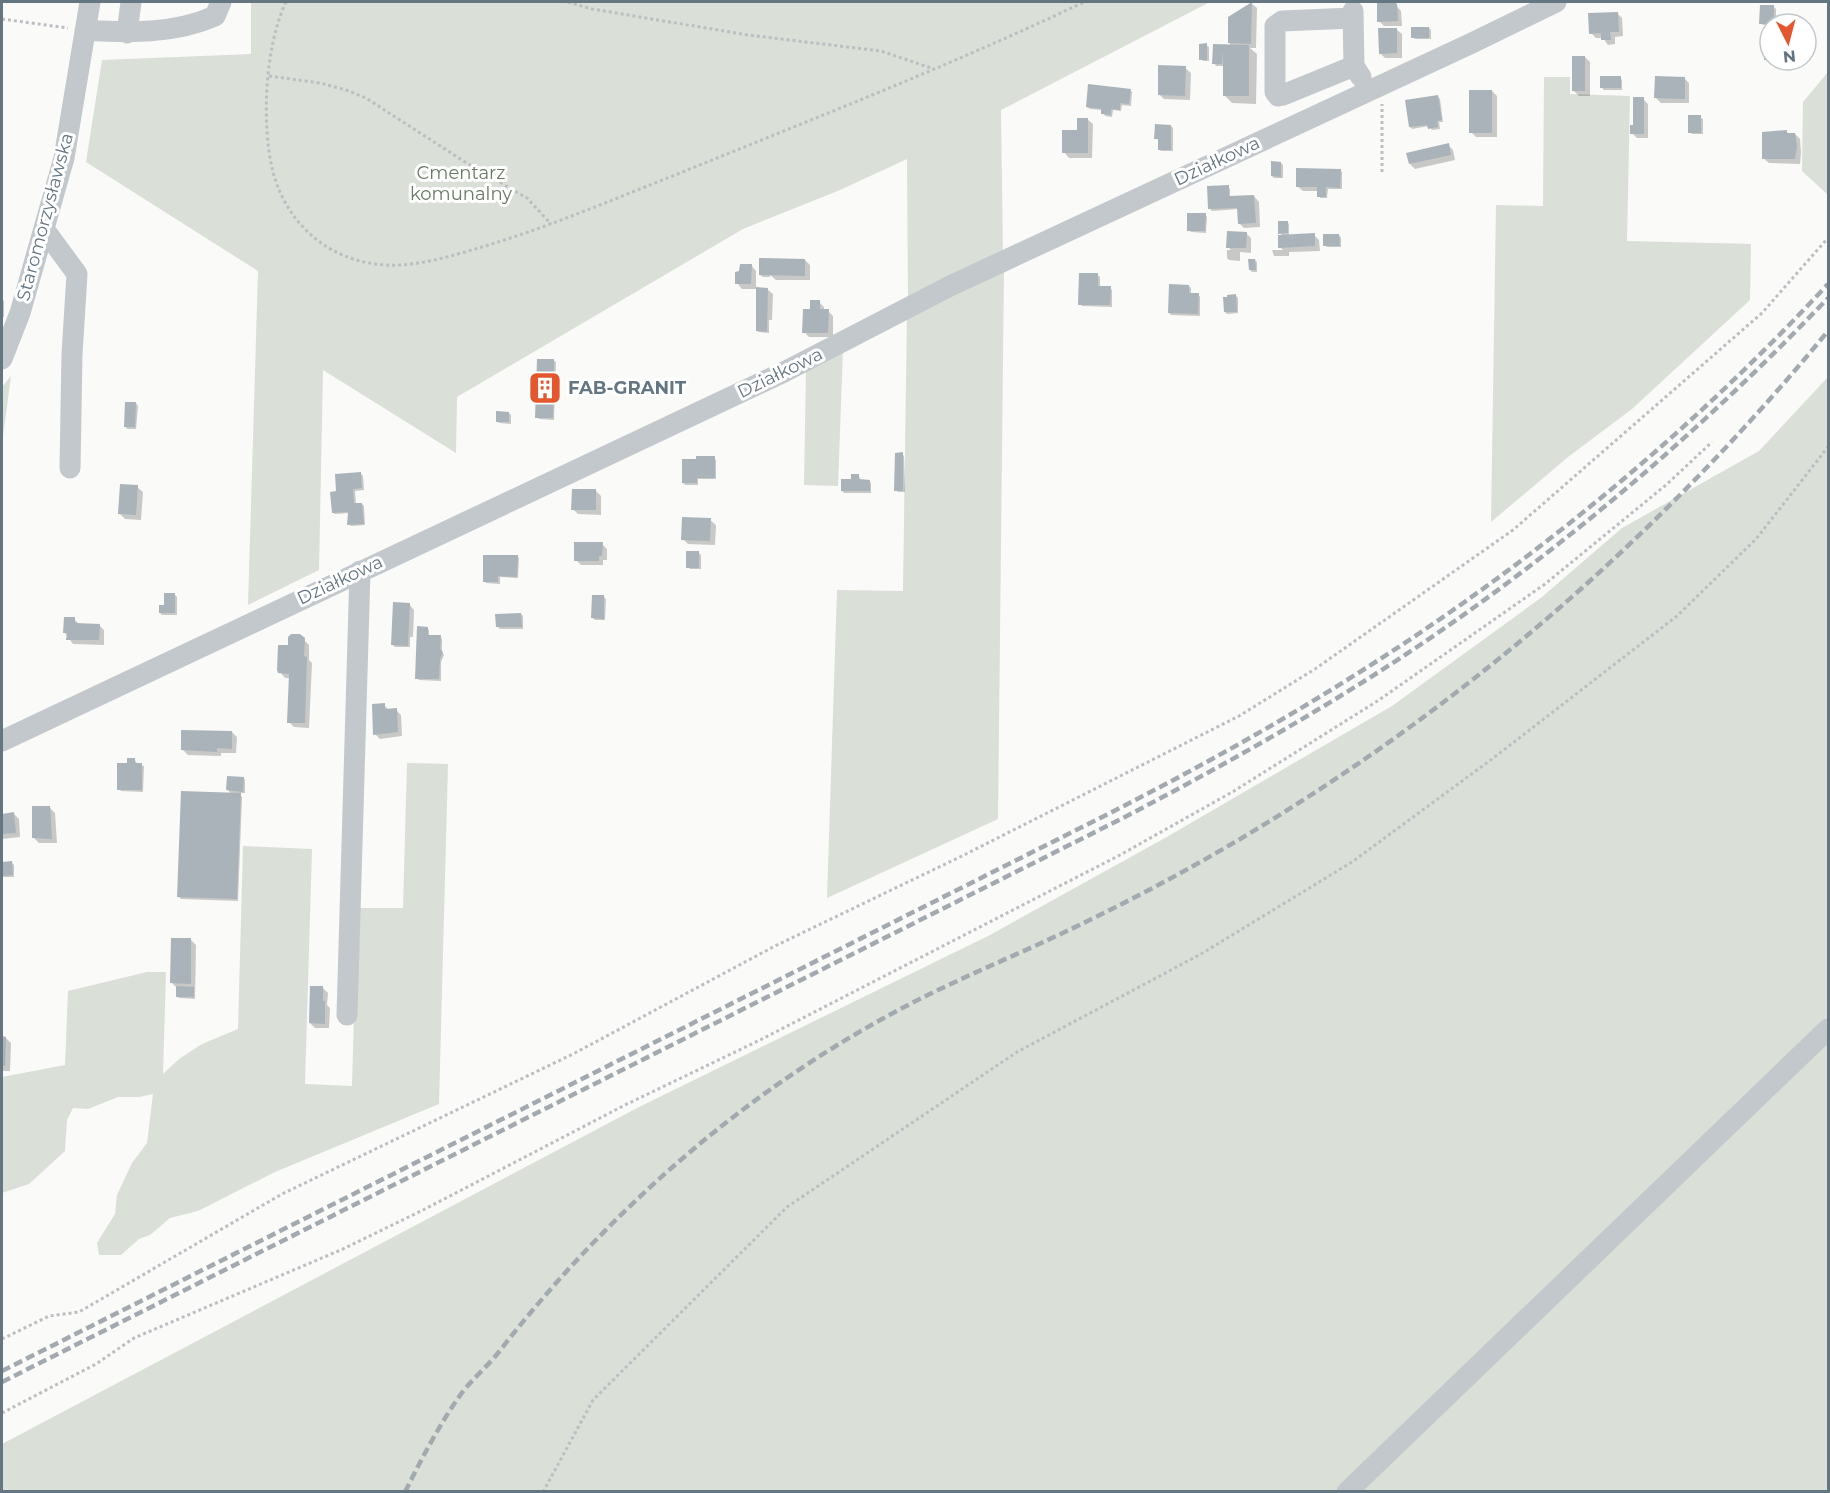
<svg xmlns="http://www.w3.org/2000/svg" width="1830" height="1493" viewBox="0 0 1830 1493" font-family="Montserrat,sans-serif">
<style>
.green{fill:#dadfd7}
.shadow{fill:#0003}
.building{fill:#aab3b9}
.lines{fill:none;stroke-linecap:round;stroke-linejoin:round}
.path{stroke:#bbbfc2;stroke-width:3;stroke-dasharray:3 3;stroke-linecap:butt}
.minor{stroke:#c3c8cc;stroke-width:21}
.rail{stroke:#a2aab0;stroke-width:4.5;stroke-dasharray:9 4.5;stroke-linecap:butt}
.labels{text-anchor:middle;stroke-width:6;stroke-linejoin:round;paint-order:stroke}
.street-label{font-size:18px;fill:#657683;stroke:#fff}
.park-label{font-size:18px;fill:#687a64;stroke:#fff}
.poi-label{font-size:18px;font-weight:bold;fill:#657683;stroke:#fff;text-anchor:start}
</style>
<rect width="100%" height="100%" fill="#fafaf8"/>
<path class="green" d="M 251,2 L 1210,2 L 1001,110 L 1003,256 L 908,299 L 907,159 L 840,190 L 743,229 L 457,397 L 456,453 L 323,370 L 319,570 L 248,605 L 258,271 L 86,162 L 102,60 L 251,54 Z
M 1828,72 L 1828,195 L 1802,171 L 1803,102 Z
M 1544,77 L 1570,77 L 1570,94 L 1630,96 L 1627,241 L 1751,244 L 1750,300 L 1632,409 L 1568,457 L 1491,522 L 1496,205 L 1543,206 Z
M 1004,268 L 998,819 L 827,898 L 837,590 L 903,591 L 907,314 Z
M 843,349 L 838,486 L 804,485 L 806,369 Z
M 11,376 L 2,444 L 2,387 Z
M 1828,377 L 1828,1491 L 2,1492 L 2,1444 L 641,1106 L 990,935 L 1165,838 L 1392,706 L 1542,597 L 1622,528 L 1759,451 Z
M 407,763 L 448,764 L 439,1104 L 275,1172 L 198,1211 L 170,1218 L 150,1235 L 139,1239 L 121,1255 L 99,1255 L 97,1243 L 115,1214 L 117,1195 L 132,1163 L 147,1143 L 153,1094 L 139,1097 L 118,1097 L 88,1109 L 73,1108 L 67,1120 L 65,1151 L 29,1184 L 2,1193 L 2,1077 L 65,1065 L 68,991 L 147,972 L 166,972 L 163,1074 L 179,1059 L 202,1044 L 238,1029 L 243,846 L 312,849 L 305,1084 L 352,1086 L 357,908 L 403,908 Z"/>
<path class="shadow" d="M 1379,2 L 1393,2 L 1401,11 L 1402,26 L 1384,26 L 1379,21 Z
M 1252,4 L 1257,8 L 1256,48 L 1250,48 L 1257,54 L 1256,104 L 1232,103 L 1224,95 L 1224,66 L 1216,66 L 1214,63 L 1214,45 L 1232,46 L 1229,43 L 1229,17 Z
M 1774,7 L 1776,9 L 1776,24 L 1763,25 L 1761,23 Z
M 1617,13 L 1622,18 L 1623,36 L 1615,37 L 1615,44 L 1608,45 L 1603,38 L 1596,38 L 1591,33 Z
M 1429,28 L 1431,30 L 1431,39 L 1415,39 L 1413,37 Z
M 1396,29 L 1402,34 L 1402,58 L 1385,58 L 1380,53 Z
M 1770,41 L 1770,60 L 1790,61 L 1768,61 L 1766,59 Z
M 1206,45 L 1209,47 L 1209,61 L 1203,61 L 1201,59 Z
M 1585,57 L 1590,62 L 1590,96 L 1579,96 L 1574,91 Z
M 1185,68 L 1191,73 L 1190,100 L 1164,99 L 1159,94 Z
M 1620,78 L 1622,80 L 1622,90 L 1604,90 L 1602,88 Z
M 1684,78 L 1689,83 L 1689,103 L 1661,103 L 1656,98 Z
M 1130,90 L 1132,92 L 1131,106 L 1122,105 L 1121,111 L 1113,110 L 1112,117 L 1105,116 L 1103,110 L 1090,109 L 1087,107 Z
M 1492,91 L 1497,96 L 1497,137 L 1476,137 L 1471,132 Z
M 1438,97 L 1440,99 L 1443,122 L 1439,122 L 1440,129 L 1432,130 L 1429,126 L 1412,129 L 1410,127 Z
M 1643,99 L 1648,104 L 1648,138 L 1637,138 L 1632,133 Z
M 1700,117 L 1703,119 L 1703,134 L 1692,134 L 1690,132 Z
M 1087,119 L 1093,124 L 1092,158 L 1069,158 L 1064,152 Z
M 1171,126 L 1173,128 L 1173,151 L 1161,151 L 1159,149 L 1159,140 L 1156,138 Z
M 1787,132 L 1789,134 L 1795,134 L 1800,139 L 1801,153 L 1800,164 L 1769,163 L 1763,158 Z
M 1448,145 L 1453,150 L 1455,160 L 1415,169 L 1410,164 Z
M 1281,163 L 1283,165 L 1283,178 L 1274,178 L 1272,176 Z
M 1340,170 L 1342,172 L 1342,189 L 1328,189 L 1327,198 L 1320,198 L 1319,191 L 1303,191 L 1297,186 Z
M 1228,187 L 1230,189 L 1230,197 L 1254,196 L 1259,202 L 1260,227 L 1244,228 L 1239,223 L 1238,209 L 1212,211 L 1210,209 Z
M 1205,214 L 1207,217 L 1206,233 L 1191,232 L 1189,230 Z
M 1287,222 L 1289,224 L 1289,236 L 1314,235 L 1319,240 L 1320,251 L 1289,252 L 1289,256 L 1274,256 L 1272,250 L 1283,250 L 1280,247 L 1283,236 L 1280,233 Z
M 1246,233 L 1251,238 L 1251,253 L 1240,252 L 1240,261 L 1229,260 L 1227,258 L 1227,250 L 1231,250 L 1228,247 Z
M 1339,235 L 1341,238 L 1341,247 L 1327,247 L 1325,245 Z
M 805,260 L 810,265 L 810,280 L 776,280 L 770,275 L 770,277 L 763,277 L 760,275 Z
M 1255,260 L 1257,262 L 1257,272 L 1252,272 L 1250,270 Z
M 751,265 L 756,271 L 756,289 L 742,289 L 737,283 Z
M 1098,275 L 1100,277 L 1100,288 L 1110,288 L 1112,290 L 1112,307 L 1082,306 L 1080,304 Z
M 1189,286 L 1191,288 L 1191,294 L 1198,294 L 1200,297 L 1200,316 L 1171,315 L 1169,313 Z
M 767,289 L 773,294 L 772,320 L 769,320 L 769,333 L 759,332 L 757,330 Z
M 1236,296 L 1238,298 L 1238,313 L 1227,314 L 1225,312 Z
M 2,299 L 4,301 L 4,317 L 2,317 Z
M 819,302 L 824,307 L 824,311 L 828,311 L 833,316 L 833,337 L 809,337 L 804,332 L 812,311 Z
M 553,360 L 556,362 L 554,420 L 539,419 L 537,417 Z
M 136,403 L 138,406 L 136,429 L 127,429 L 125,426 Z
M 509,413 L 511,415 L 511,424 L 499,423 L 497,421 Z
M 902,454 L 904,456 L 905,492 L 898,492 L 896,490 Z
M 714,458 L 716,460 L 716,479 L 698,479 L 698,485 L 685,485 L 683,483 Z
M 361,474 L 363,476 L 364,490 L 355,491 L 356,505 L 362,504 L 364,506 L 365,525 L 351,526 L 349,524 L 349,513 L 335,514 L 333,512 L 338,493 Z
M 859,476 L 861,481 L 869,481 L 871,483 L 871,493 L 844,493 L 842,491 Z
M 137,487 L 143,492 L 141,520 L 125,519 L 120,514 Z
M 596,491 L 601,496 L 601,515 L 578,514 L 573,509 Z
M 710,520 L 716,525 L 715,545 L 688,544 L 683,539 Z
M 602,544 L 607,549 L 607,560 L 603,560 L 603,565 L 581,565 L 576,560 Z
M 698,552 L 701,555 L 701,569 L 690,569 L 688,567 Z
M 517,556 L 519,558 L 518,578 L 500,577 L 500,584 L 486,583 L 484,581 Z
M 175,595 L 177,597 L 177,615 L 162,615 L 160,613 Z
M 604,597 L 606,599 L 605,620 L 595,620 L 593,618 Z
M 409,604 L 414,610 L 413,637 L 410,637 L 410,647 L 395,647 L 393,645 Z
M 521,614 L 523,616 L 523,629 L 500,629 L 497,626 Z
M 74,619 L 80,625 L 99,625 L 104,630 L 104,645 L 73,644 L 65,633 Z
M 427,628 L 429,630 L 429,636 L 440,636 L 442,639 L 442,652 L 444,655 L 441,662 L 441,681 L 419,680 L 416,678 Z
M 300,636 L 309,645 L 309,660 L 312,663 L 309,728 L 294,727 L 289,722 L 290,678 L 285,678 L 280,672 L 289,647 Z
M 384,705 L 389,710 L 396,710 L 401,715 L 402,736 L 380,739 L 375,734 Z
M 232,732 L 237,737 L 236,753 L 221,753 L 221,756 L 188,755 L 183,750 Z
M 135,760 L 137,764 L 144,766 L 143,792 L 121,791 L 119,789 L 129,764 Z
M 243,778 L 245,780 L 245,793 L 238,793 L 242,797 L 238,901 L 181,899 L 179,897 L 232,795 L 228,790 Z
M 50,808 L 55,813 L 57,843 L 39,843 L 34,838 Z
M 14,814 L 19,819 L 20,837 L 2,839 L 2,815 Z
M 2,863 L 12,863 L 14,865 L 14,877 L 2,877 Z
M 191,940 L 196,945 L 195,999 L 179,998 L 177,996 L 178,989 L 172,983 Z
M 322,987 L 328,993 L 327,1005 L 330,1008 L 329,1028 L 315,1028 L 310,1023 Z
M 2,1038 L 6,1038 L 11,1043 L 10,1071 L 2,1071 Z"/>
<path class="building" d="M 1252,2 L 1251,44 L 1228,43 L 1228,17 Z
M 1377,2 L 1394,2 L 1397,4 L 1398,21 L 1377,22 Z
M 1760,5 L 1774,5 L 1774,24 L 1759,24 Z
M 1618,12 L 1619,32 L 1610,32 L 1611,40 L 1601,40 L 1601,33 L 1589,34 L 1588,13 Z
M 1411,27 L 1429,27 L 1429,38 L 1411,38 Z
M 1378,28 L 1397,28 L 1397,53 L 1379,54 Z
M 1764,39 L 1770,39 L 1770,60 L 1764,60 Z
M 1207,43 L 1207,60 L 1199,60 L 1199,44 Z
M 1213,44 L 1249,45 L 1249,96 L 1223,96 L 1223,50 L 1222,64 L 1212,64 Z
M 1572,56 L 1585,56 L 1585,91 L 1572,91 Z
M 1158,65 L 1186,66 L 1185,96 L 1158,95 Z
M 1600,76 L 1621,76 L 1621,88 L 1600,88 Z
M 1655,76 L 1685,77 L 1685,99 L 1654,98 Z
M 1088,84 L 1131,89 L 1129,104 L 1120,103 L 1120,110 L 1111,109 L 1111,115 L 1101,114 L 1101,109 L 1086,107 Z
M 1469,90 L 1492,90 L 1492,133 L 1469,133 Z
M 1438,95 L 1442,120 L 1437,121 L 1438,127 L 1428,129 L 1427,125 L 1409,127 L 1405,100 Z
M 1633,97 L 1644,97 L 1644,134 L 1630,134 L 1630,125 L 1633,125 Z
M 1688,115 L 1701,115 L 1701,133 L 1688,133 Z
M 1077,118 L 1088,118 L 1088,153 L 1062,153 L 1062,130 L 1077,130 Z
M 1155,124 L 1171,125 L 1171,150 L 1158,150 L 1158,139 L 1154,139 Z
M 1787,130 L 1787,133 L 1795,133 L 1797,147 L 1795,159 L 1762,159 L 1762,132 Z
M 1449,143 L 1451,155 L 1409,164 L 1406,153 Z
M 1271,161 L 1281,162 L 1281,177 L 1271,176 Z
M 1296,168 L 1341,169 L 1340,188 L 1326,187 L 1326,197 L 1317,197 L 1317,187 L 1296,187 Z
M 1229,185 L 1229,196 L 1254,195 L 1256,223 L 1238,224 L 1237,208 L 1208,209 L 1207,186 Z
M 1187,213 L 1206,213 L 1205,231 L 1187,231 Z
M 1278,221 L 1288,221 L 1288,233 L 1278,234 Z
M 1227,231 L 1247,232 L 1246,248 L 1226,248 Z
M 1315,233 L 1315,246 L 1278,248 L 1278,235 Z
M 1323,234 L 1339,234 L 1340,246 L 1323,246 Z
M 759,258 L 805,259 L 805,276 L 759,275 Z
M 1248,259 L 1255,259 L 1256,270 L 1249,270 Z
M 740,264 L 752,264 L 751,284 L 735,284 L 735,272 L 739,271 Z
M 1079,273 L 1098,273 L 1098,286 L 1111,286 L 1110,305 L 1078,305 Z
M 1169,284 L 1189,285 L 1189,293 L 1199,293 L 1198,314 L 1168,313 Z
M 756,287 L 768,288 L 767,332 L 756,331 Z
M 1236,294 L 1237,312 L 1224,312 L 1223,297 L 1227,297 L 1227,295 Z
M 810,300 L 820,300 L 820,309 L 829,309 L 828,333 L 802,333 L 803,309 L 810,309 Z
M 537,359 L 554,359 L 553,418 L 535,418 Z
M 125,402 L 136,402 L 135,427 L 124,427 Z
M 496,411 L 509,412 L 509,422 L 496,422 Z
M 903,452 L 903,491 L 894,491 L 895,453 Z
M 696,456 L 715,456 L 715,478 L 697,478 L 697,483 L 682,483 L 682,459 L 696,459 Z
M 361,472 L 362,488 L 353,489 L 354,503 L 362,503 L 364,524 L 347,525 L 348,512 L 332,513 L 330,492 L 336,491 L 335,474 Z
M 851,474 L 859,474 L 859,479 L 870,480 L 870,491 L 841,491 L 841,479 L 851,479 Z
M 120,484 L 138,485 L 136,515 L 118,514 Z
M 572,489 L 596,489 L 596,510 L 571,510 Z
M 682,517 L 711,518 L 710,541 L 681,540 Z
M 574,542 L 603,542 L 602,556 L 599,556 L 599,561 L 574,561 Z
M 686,551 L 699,551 L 699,568 L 686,568 Z
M 483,555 L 518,555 L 517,577 L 498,576 L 498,582 L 483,582 Z
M 164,593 L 175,593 L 175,613 L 159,613 L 159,605 L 164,605 Z
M 592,595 L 604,595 L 604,619 L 591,618 Z
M 393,602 L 410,603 L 408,646 L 391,645 Z
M 521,613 L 522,627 L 496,627 L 495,614 Z
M 64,617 L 75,617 L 75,623 L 100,624 L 99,640 L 66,640 L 67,633 L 63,633 Z
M 417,626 L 428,627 L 428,635 L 441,635 L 440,649 L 443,652 L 440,659 L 439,679 L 415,679 Z
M 291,634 L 300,634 L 305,638 L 304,656 L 307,657 L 305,723 L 287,723 L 289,674 L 278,673 L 277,670 L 278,645 L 288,645 L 288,637 Z
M 385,703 L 385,709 L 397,708 L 398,732 L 373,735 L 372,704 Z
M 181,730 L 232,731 L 232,749 L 217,748 L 217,752 L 181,750 Z
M 127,758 L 135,758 L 135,763 L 142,763 L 142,790 L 117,790 L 117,763 L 127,763 Z
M 227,776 L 244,777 L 243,792 L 226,790 Z
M 181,791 L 241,793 L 237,899 L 177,897 Z
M 32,806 L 50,806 L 52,839 L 32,838 Z
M 14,812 L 16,833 L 2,834 L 2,814 Z
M 12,861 L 13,875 L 2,876 L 2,862 Z
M 171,938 L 191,938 L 191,984 L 170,983 Z
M 176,986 L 194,987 L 194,997 L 176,997 Z
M 310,986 L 323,986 L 323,1001 L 325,1001 L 325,1024 L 309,1023 Z
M 2,1036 L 6,1037 L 5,1066 L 2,1066 Z"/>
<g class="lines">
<path class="path" d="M 286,2 C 265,46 261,124 273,172 C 286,221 324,257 375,264 C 410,269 448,257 482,247 C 549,227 614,199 680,173 C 815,118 952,65 1084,2
M 568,2 L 592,9 L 748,35 L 881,51 L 931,68
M 2,19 L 68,28
M 269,76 L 320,83 L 346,90 L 366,98 L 465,162 L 527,198 L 551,224
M 1382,172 L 1382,104
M 2,1339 L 49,1316 L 79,1312 L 282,1194 L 573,1054 L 775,946 L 964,855 L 1239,716 L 1315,669 L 1513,530 L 1762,313 L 1828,238
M 2,1413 L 96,1364 L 134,1338 L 343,1249 L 423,1210 L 625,1105 L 760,1040 L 1120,855 L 1234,791 L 1379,700 L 1545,584 L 1666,485 L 1712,442
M 543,1492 L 593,1400 L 787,1207 L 1017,1052 L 1201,954 L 1352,862 L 1492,759 L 1677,616 L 1756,539 L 1828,447"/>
<path class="minor" d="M 1353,11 L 1354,66 L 1361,77
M 1353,18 L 1282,21 L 1275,26 L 1275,92 L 1278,96 L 1283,95 L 1354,66
M 85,30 C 128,33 175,34 215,16 L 221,2
M 127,33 L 131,2
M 44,229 L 77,274 L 72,354 L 70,468
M 2,359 L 20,313 L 64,158 L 90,2
M 2,741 L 784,372 L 950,286 L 1472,43 L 1556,2
M 347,1015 L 360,571
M 1347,1492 L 1828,1029"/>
<path class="rail" d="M 2,1371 L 1114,811 C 1194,770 1272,727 1347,680 C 1524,570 1687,436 1828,284
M 2,1382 L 1119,820 C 1221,767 1321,711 1417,647 C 1567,546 1704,428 1828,298
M 405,1492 C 422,1458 439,1425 461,1394 C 472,1379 487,1367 498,1353 C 605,1215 739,1096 893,1013 C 939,988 988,967 1037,945 C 1113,910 1188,871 1260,827 C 1477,695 1667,527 1828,331"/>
</g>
<defs>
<g id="building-square" transform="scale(1.725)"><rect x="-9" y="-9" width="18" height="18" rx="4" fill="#e4572e" stroke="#fff"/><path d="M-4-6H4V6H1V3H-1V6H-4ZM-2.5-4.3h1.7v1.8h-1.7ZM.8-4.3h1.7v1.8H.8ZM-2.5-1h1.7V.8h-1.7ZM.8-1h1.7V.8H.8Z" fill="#fff"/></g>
</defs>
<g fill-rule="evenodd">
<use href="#building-square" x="545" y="388"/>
</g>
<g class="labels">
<g class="street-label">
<text transform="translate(1217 161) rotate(-25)" y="6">Działkowa</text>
<text transform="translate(45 217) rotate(-75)" y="6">Staromorzysławska</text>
<text transform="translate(780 373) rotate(-26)" y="6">Działkowa</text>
<text transform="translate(340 580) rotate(-25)" y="6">Działkowa</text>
</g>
<g class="park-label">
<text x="461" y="179">Cmentarz<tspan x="461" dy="21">komunalny</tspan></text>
</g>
<g class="poi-label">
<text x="568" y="394">FAB-GRANIT</text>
</g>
</g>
<rect width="1830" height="1493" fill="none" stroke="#657683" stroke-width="6"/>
<g transform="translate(1788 42) rotate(174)"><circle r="28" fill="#ffffff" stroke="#c1c8cd" stroke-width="1.5"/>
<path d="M0-4.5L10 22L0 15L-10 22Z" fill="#e4572e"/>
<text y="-9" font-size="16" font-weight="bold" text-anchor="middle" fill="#657683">N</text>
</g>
</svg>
